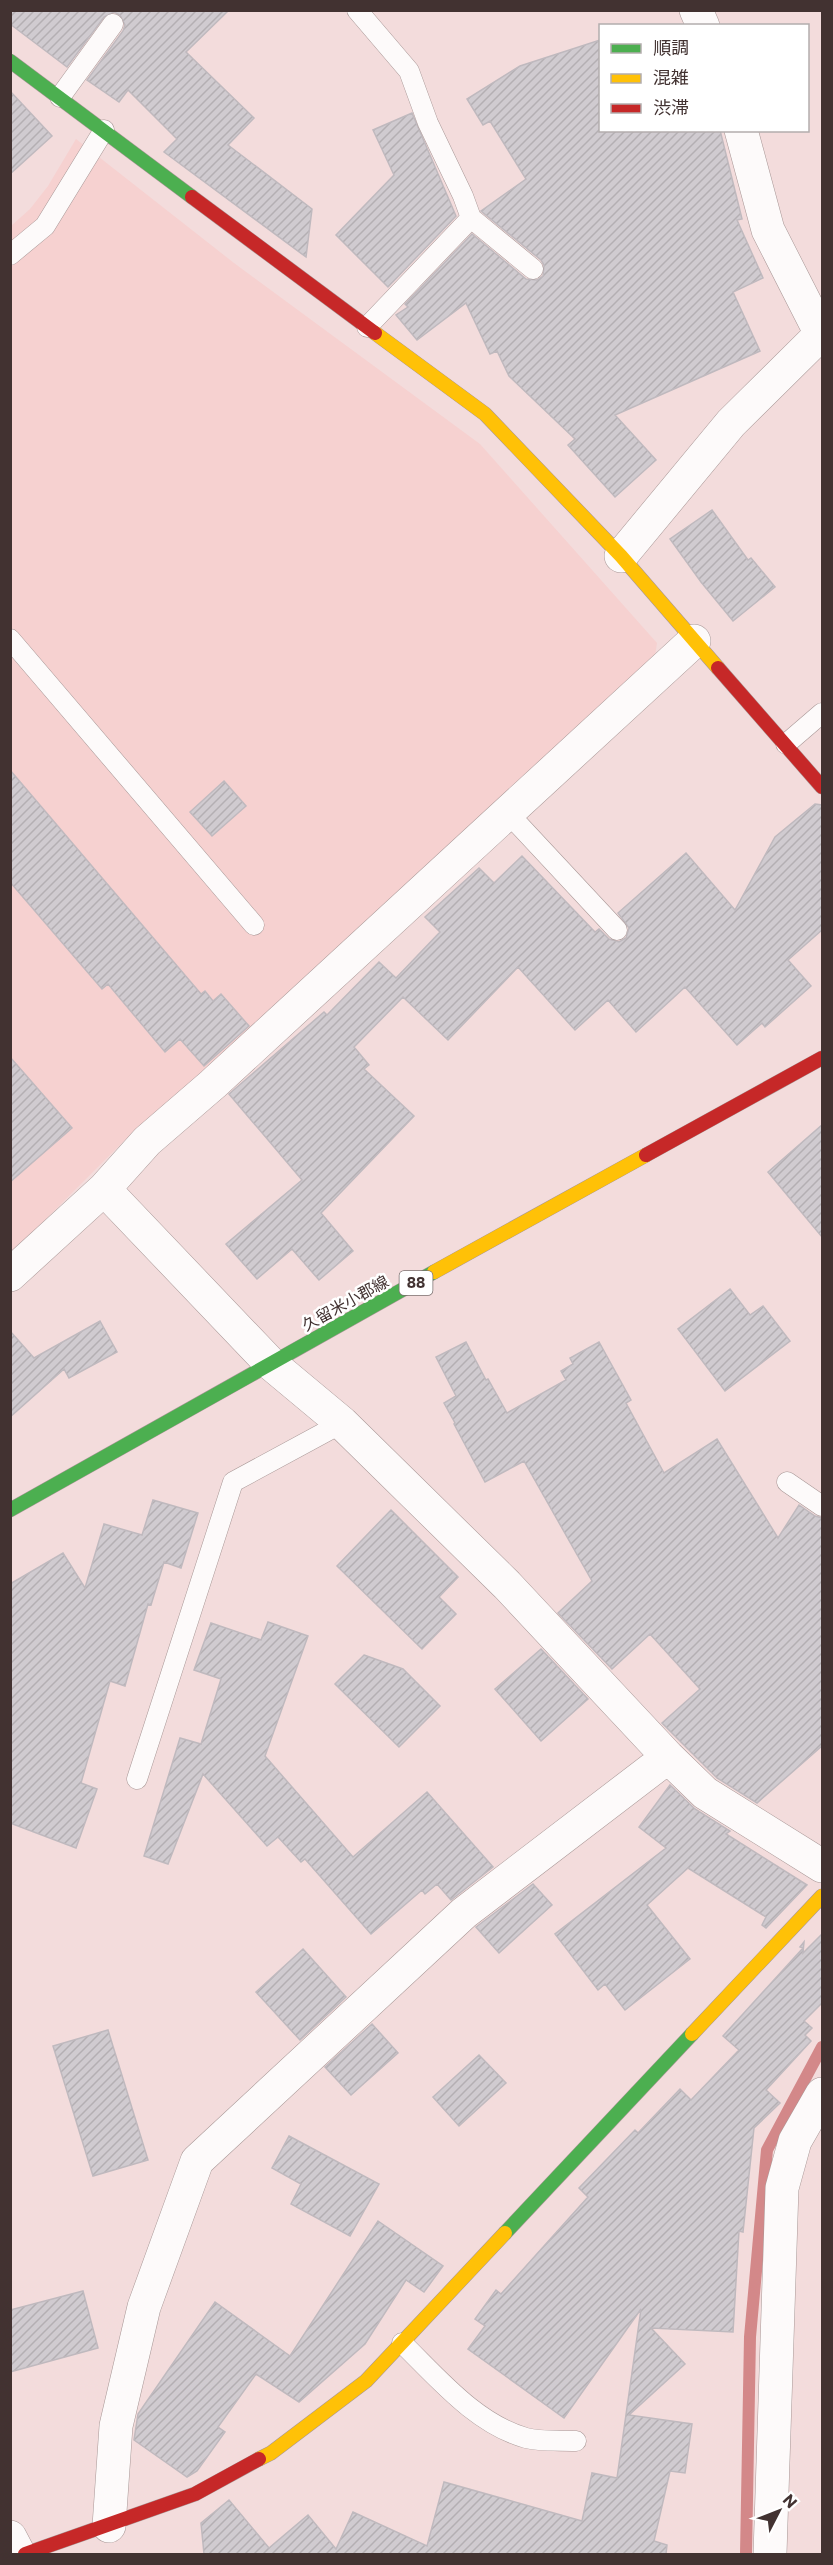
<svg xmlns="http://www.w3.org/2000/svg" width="833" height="2565" viewBox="0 0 833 2565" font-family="Commissioner,'Noto Sans JP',sans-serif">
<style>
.built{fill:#f6d1d0}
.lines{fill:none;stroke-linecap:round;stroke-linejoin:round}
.stream{stroke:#d38889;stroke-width:12}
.building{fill:url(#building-hatch);stroke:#bfb9be;stroke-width:1.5}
.lane-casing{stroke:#a89796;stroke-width:21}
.street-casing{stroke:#a89796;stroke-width:34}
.fast-casing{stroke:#a89796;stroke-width:15}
.slow-casing{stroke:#a89796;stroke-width:15}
.jam-casing{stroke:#a89796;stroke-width:15}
.lane{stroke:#fdfafa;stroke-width:20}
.street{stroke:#fdfafa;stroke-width:33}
.fast{stroke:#4caf50;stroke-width:14}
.slow{stroke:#ffc107;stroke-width:14}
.jam{stroke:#c62828;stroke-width:14}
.labels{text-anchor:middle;stroke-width:5;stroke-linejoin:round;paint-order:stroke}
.shield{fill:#fff;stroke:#7b706f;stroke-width:1.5}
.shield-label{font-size:15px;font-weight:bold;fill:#423231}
.street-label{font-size:16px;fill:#423231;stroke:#fff}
</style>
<defs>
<pattern id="building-hatch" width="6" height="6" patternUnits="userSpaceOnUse" patternTransform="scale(1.5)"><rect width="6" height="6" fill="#d0cbd0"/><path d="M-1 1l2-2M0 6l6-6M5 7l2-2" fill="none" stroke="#b4afb3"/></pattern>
</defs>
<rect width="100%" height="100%" fill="#f3dcdc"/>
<path class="built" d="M 76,139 L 234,263 L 480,444 L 657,643 L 655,656 L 251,1035 L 126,1139 L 11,1254 L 11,226 L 30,209 L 48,186 Z"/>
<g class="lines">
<path class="stream" d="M 746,2554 L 750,2337 L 767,2150 L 822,2047"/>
</g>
<path class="building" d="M 10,10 L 229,10 L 186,52 L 254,118 L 228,145 L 312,209 L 306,257 L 164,152 L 177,139 L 128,90 L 119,102 L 87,80 L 123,31 L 125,25 L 120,15 L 114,12 L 104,17 L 67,67 L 10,24 Z
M 600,40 L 600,130 L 720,130 L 742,219 L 737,220 L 763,278 L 733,292 L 760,351 L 615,415 L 656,460 L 615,497 L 568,445 L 575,439 L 509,376 L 497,351 L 490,354 L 466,303 L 417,340 L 396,315 L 408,307 L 405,304 L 472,234 L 526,279 L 537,280 L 543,276 L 544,265 L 541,260 L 481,211 L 526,179 L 490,121 L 483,125 L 467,99 L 520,66 Z
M 10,91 L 52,136 L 10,174 Z
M 412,113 L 456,216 L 388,287 L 336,235 L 394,175 L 373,130 Z
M 712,510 L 748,560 L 751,558 L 775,587 L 733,621 L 701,582 L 670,539 Z
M 10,770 L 201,994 L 205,991 L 213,1001 L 221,994 L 249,1026 L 204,1066 L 180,1039 L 165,1052 L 108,984 L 102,989 L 10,882 Z
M 224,781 L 246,806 L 212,836 L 190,812 Z
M 815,804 L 822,805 L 822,930 L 788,960 L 811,986 L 765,1027 L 762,1023 L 737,1045 L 685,987 L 636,1032 L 608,1000 L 575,1030 L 518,967 L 448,1040 L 403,997 L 354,1047 L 369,1065 L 364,1069 L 414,1116 L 321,1213 L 353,1251 L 319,1280 L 292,1249 L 257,1279 L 226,1244 L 302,1180 L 229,1094 L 324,1012 L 327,1015 L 379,962 L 396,978 L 440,932 L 425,917 L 479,868 L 494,883 L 522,856 L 595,932 L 599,929 L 609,939 L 619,942 L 626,938 L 629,928 L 618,913 L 686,853 L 735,910 L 775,837 Z
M 10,1057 L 72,1128 L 10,1182 Z
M 822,1125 L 822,1237 L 768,1172 Z
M 730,1289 L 750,1315 L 763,1306 L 790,1341 L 725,1391 L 678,1329 Z
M 100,1321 L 117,1352 L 69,1378 L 64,1369 L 10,1417 L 10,1331 L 34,1358 Z
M 466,1342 L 486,1380 L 488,1379 L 507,1413 L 566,1380 L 561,1371 L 573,1364 L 570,1358 L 599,1342 L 631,1400 L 626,1403 L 664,1473 L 717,1439 L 778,1538 L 799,1505 L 815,1516 L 822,1518 L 822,1746 L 757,1803 L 717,1778 L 662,1723 L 700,1689 L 650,1634 L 612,1669 L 558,1613 L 592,1581 L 524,1461 L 485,1482 L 454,1424 L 455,1423 L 444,1403 L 456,1396 L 436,1357 Z
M 153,1500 L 198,1513 L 181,1568 L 164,1562 L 151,1605 L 148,1604 L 125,1686 L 110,1681 L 81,1783 L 97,1789 L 76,1848 L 10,1823 L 10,1584 L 63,1553 L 85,1588 L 104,1524 L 142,1535 Z
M 391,1510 L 458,1577 L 439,1597 L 456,1614 L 422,1649 L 337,1566 Z
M 268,1622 L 308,1636 L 265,1756 L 353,1857 L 427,1792 L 493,1867 L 451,1900 L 437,1884 L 425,1894 L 422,1890 L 371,1934 L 305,1859 L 301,1862 L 278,1837 L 267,1846 L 203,1774 L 168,1864 L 144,1856 L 180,1738 L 201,1744 L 221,1679 L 194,1670 L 211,1623 L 261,1640 Z
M 541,1649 L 588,1699 L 541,1741 L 495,1689 Z
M 364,1655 L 403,1669 L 440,1706 L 399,1747 L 335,1684 Z
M 670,1785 L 695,1809 L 730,1831 L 726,1834 L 807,1885 L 766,1928 L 762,1925 L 766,1917 L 688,1868 L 647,1905 L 690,1959 L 625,2010 L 605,1984 L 598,1990 L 555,1934 L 666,1848 L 639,1827 Z
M 533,1884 L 552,1905 L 499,1953 L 476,1927 Z
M 822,1934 L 822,2003 L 804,2021 L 812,2028 L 805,2035 L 811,2041 L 766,2090 L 780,2103 L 754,2128 L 743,2232 L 739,2231 L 733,2332 L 651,2328 L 685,2364 L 629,2415 L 692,2424 L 685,2473 L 670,2471 L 654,2541 L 667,2545 L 666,2554 L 204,2554 L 201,2523 L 229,2500 L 269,2548 L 308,2515 L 336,2549 L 353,2512 L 427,2546 L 444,2482 L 582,2521 L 592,2473 L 617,2478 L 641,2309 L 564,2418 L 468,2349 L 485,2326 L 475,2319 L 496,2290 L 501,2294 L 588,2197 L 579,2188 L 635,2130 L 638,2133 L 680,2089 L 691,2100 L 739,2050 L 723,2036 L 803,1948 L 800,1947 L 804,1942 L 803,1953 Z
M 303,1949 L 346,1997 L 300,2040 L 256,1992 Z
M 372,2024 L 398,2053 L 351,2095 L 325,2067 Z
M 108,2030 L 148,2160 L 93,2176 L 53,2046 Z
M 479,2055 L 506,2083 L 459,2126 L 433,2097 Z
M 289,2136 L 379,2184 L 350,2236 L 291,2204 L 301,2184 L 272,2168 Z
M 378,2221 L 443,2266 L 424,2292 L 406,2280 L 365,2344 L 299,2402 L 256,2374 L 218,2427 L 225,2432 L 197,2471 L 187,2477 L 134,2440 L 138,2414 L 215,2302 L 290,2356 Z
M 83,2291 L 98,2348 L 10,2372 L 10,2310 Z"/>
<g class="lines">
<g class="lane-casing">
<path id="lane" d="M 357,10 L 409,71 L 428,123 L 463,196 L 471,218 L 533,269
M 60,97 L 113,24
M 10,255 L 45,226 L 104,130
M 367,327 L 471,218
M 10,639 L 254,925
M 786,744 L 822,713
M 507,812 L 617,930
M 787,1482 L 822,1506
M 137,1779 L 233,1482 L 342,1423
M 402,2343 C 438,2378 476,2424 526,2438 C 541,2442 560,2440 576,2441"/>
</g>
<g class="street-casing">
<path id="street" d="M 696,10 L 703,26
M 741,130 L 768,230 L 821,334
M 621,556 L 731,423 L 822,333
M 104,1189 L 270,1363 L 342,1423 L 507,1585 L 668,1757 L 705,1793 L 822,1866
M 10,1275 L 104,1189 L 147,1141 L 213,1084 L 694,641
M 109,2526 L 116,2426 L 144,2307 L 197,2161 L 464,1913 L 668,1757
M 10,2537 L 19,2554
M 770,2554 L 782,2188 L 795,2141 L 822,2094"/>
</g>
<g class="fast-casing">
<path id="fast" d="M 10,61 L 192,197
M 10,1510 L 434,1272
M 505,2233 L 692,2034"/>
</g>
<g class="slow-casing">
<path id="slow" d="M 375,333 L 485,414 L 621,556 L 718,668
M 434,1272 L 646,1155
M 692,2034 L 822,1896
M 259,2459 L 271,2453 L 366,2381 L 505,2233"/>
</g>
<g class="jam-casing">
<path id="jam" d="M 192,197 L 375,333
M 718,668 L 822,787
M 646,1155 L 822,1058
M 25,2554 L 195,2494 L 259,2459"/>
</g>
<use href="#lane" class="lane"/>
<use href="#street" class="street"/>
<use href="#fast" class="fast"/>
<use href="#slow" class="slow"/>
<use href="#jam" class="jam"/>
</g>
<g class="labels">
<rect class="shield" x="399.5" y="1271" width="33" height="24" rx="4.5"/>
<g class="shield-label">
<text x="416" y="1288">88</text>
</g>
<g class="street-label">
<text transform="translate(345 1303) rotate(-29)" y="6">久留米小郡線</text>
</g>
</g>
<rect width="833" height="2565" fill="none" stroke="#423231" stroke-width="24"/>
<rect x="599" y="24" width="210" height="108" fill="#ffffff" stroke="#b3adad" stroke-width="1.5"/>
<rect x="611" y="44" width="30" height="9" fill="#4caf50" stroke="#b3adad" stroke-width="1.5"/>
<text x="653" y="54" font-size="18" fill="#423231">順調</text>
<rect x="611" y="74" width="30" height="9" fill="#ffc107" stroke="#b3adad" stroke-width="1.5"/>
<text x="653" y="84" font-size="18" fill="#423231">混雑</text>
<rect x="611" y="104" width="30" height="9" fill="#c62828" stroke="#b3adad" stroke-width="1.5"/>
<text x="653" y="114" font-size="18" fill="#423231">渋滞</text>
<g transform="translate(779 2511) rotate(48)" stroke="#ffffff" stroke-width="4.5" paint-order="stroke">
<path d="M0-4.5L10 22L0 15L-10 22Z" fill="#423231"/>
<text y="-9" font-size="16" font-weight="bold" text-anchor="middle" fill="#423231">N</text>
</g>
</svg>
